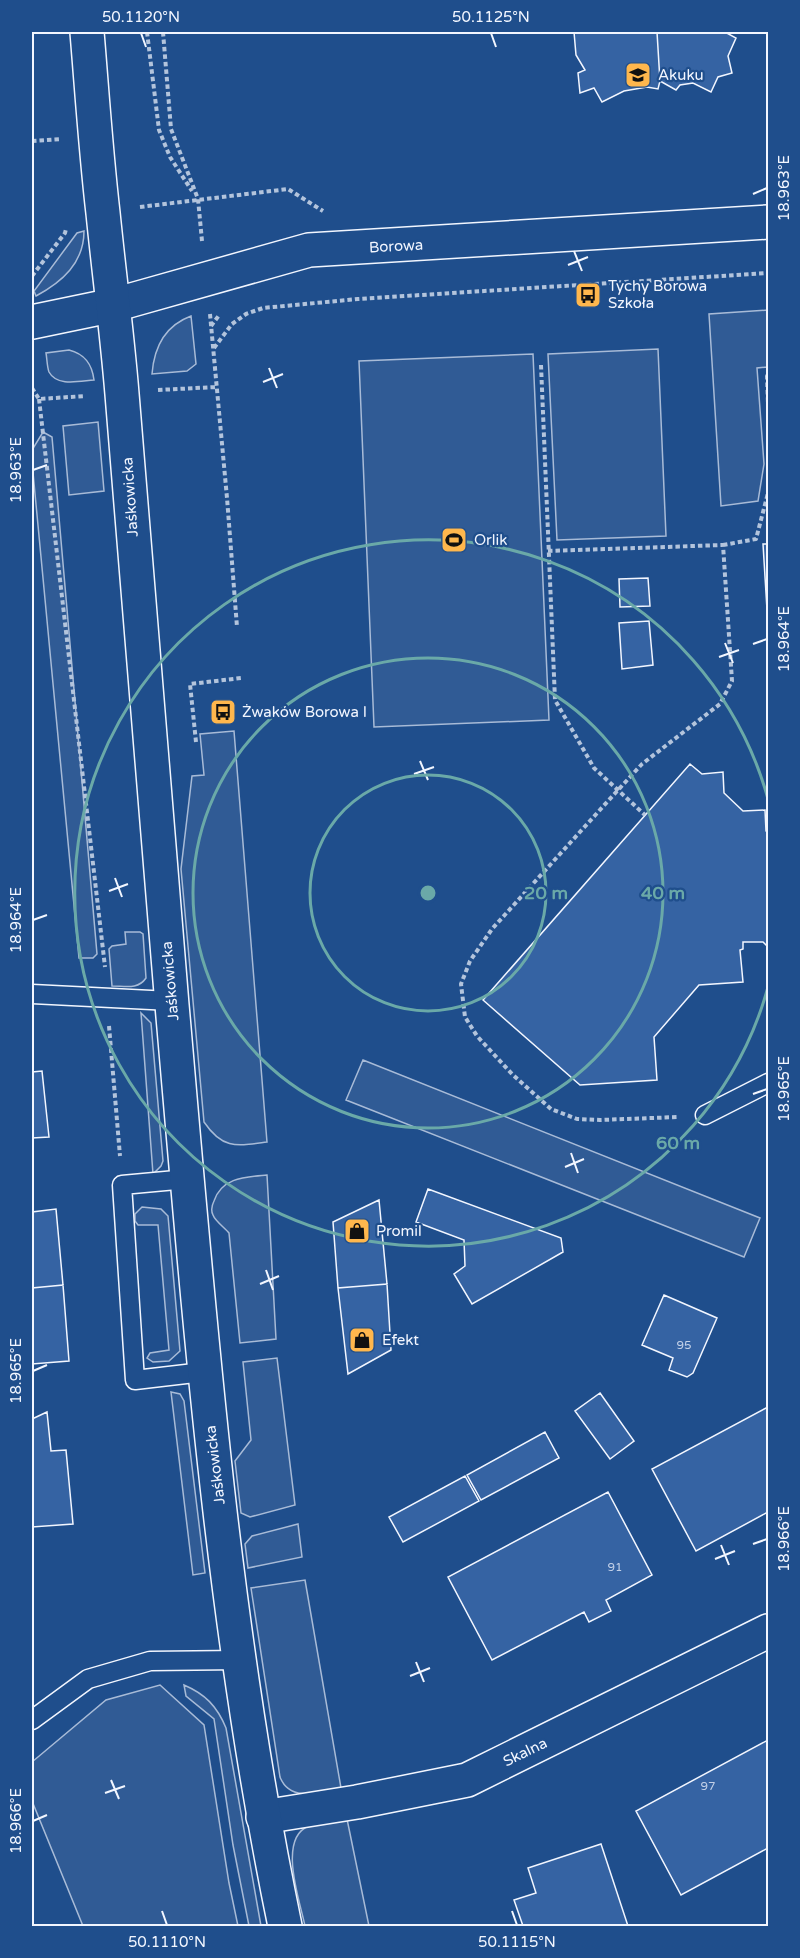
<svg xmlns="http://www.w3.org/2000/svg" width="800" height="1958" viewBox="0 0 800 1958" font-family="'Varela Round',sans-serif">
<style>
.green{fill:#305b95;stroke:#a8bbd7;stroke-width:1.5}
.building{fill:#3563a3;stroke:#f2f6ff;stroke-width:1.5}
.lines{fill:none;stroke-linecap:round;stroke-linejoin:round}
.service-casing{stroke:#f2f6ff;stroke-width:21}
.minor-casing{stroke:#f2f6ff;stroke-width:36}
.tertiary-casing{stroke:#f2f6ff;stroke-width:36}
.path{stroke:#b3c4dc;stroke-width:4;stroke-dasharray:4.5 3;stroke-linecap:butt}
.service{stroke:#1f4e8c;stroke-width:18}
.minor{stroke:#1f4e8c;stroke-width:33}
.tertiary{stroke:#1f4e8c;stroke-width:33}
.ticks{fill:none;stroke:#f2f6ff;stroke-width:2}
.ring{fill:none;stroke:#6aa9a8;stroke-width:3}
.labels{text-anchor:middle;stroke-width:4.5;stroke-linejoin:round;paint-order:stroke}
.number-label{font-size:12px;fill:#c3d1e8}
.poi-label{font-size:15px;fill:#f2f6ff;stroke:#1f4e8c;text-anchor:start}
.street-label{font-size:15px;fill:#f2f6ff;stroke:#1f4e8c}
.centre{fill:#6aa9a8;stroke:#1f4e8c;stroke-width:3}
.ring-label{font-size:18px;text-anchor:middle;font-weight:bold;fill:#6aa9a8;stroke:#1f4e8c;stroke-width:4.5;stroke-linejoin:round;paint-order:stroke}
.neatline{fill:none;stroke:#f2f6ff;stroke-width:2}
.ticks-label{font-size:15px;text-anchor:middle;fill:#f2f6ff}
</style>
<rect width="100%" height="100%" fill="#1f4e8c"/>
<path class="green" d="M 84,231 C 84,263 62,282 36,296 L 34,291 L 77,233 Z
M 768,310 L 768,367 L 757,368 L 764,464 L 758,501 L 721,506 L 709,314 Z
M 191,316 L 196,364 L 187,371 L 152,374 C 154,348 164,326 191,316 Z
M 658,349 L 666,536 L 557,540 L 548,354 Z
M 69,350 C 85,354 92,364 94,380 C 80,381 57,387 49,372 C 47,367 47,358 46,353 Z
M 533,354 L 549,720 L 374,727 L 359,361 Z
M 98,422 L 104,491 L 69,495 L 63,426 Z
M 43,432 L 52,437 L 97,954 L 93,958 L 79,958 L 32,462 L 32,450 Z
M 234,731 L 267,1142 C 237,1146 223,1150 204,1122 L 181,869 L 192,776 L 204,775 L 200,734 Z
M 125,932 L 140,932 L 143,934 L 146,978 C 138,990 125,986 112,986 L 109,949 L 112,946 L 126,944 Z
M 141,1013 L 151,1023 L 163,1161 L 161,1166 L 153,1174 Z
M 363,1060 L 760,1218 L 744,1257 L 346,1100 Z
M 267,1175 L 276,1339 L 240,1343 L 229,1233 C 225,1228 215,1221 213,1215 C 211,1211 212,1205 214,1201 C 222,1177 246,1177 267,1175 Z
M 142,1207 L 161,1209 L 168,1216 L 180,1351 L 169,1361 L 153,1362 L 147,1358 L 150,1353 L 169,1350 L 158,1225 L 138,1225 L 135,1221 L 135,1214 Z
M 277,1358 L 295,1505 L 250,1517 L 241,1513 L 235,1461 L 251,1440 L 243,1362 Z
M 171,1392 L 180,1394 L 184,1401 L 205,1573 L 193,1575 Z
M 298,1524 L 302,1557 L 248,1568 L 245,1544 L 252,1536 Z
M 305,1580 L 341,1788 C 320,1792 290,1803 280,1777 L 251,1588 Z
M 160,1685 L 204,1725 L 229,1883 L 238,1926 L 83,1926 L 32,1801 L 32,1762 L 106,1700 Z
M 184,1685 C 205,1694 217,1706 226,1728 L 261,1926 L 249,1926 L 233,1845 L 214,1719 L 186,1696 Z
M 347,1819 L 369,1926 L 305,1926 C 300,1901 277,1838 309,1826 C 321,1822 335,1821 347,1819 Z"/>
<path class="building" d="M 574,32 L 657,32 L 660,81 L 658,89 L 647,87 L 624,91 L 602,102 L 594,88 L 580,93 L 578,73 L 585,70 L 576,55 Z
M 657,32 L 725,32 L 736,38 L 728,56 L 732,73 L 718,77 L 711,92 L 693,83 L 680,85 L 676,90 L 660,81 Z
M 763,544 L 768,544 L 768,626 Z
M 648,578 L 650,606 L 620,607 L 619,579 Z
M 649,621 L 653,665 L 622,669 L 619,623 Z
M 690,764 L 702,774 L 723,772 L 724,793 L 743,811 L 765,810 L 766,831 L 768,833 L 768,947 L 763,942 L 743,942 L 743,949 L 740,950 L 743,982 L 699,985 L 654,1037 L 657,1080 L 580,1085 L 483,1000 Z
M 42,1071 L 49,1137 L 32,1138 L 32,1072 Z
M 428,1189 L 561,1238 L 563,1252 L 472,1304 L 454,1274 L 465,1266 L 464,1240 L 416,1222 Z
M 379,1200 L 387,1284 L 338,1288 L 333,1222 Z
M 56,1209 L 63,1285 L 32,1288 L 32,1212 Z
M 387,1284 L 391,1350 L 348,1374 L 338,1288 Z
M 63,1285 L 69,1361 L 32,1364 L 32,1288 Z
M 664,1295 L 717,1318 L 693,1373 L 687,1377 L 669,1370 L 673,1358 L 642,1345 Z
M 600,1393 L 634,1441 L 610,1459 L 575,1411 Z
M 768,1407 L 768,1512 L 696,1551 L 652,1469 Z
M 47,1412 L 51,1451 L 66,1450 L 73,1524 L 32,1527 L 32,1419 Z
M 545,1432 L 559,1458 L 481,1500 L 467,1475 Z
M 465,1476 L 479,1501 L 403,1542 L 389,1517 Z
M 608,1492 L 652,1575 L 606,1600 L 611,1611 L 589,1622 L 584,1612 L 492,1660 L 448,1577 Z
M 768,1740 L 768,1848 L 681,1895 L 636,1811 Z
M 601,1844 L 628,1926 L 523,1926 L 514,1900 L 536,1893 L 528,1868 Z"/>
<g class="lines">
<g class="service-casing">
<path id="service" d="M 32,994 L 171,1001
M 705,1115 L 768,1083
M 187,1179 L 122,1185 L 135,1380 L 203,1372
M 32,1720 L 88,1679 L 150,1661 L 240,1660"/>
</g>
<g class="minor-casing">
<path id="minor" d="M 32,322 L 114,305 L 309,250 L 768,222
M 263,1817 L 357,1802 L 467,1780 L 768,1631"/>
</g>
<g class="tertiary-casing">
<path id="tertiary" d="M 87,32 C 92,92 96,153 103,213 C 109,273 117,333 122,394 C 140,597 154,801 172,1005 C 199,1313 222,1623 285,1926"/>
</g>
<path class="path" d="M 147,32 L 159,130 L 170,157 L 192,191
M 163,32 L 171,129 L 198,199 L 202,241
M 32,141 L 61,139
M 140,207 L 288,189 L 323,211
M 32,276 L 65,233 L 66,229
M 210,314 L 227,498 L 237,627
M 211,326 L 220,314
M 214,348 L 232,324 L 246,314 L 263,308 L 358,299 L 768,273
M 541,365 L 555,700 L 594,768 L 645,815
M 768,376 L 767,376 L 768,403
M 32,388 L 39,399 L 85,396
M 158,390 L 217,387
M 39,399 L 105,967
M 723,545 L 756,539 L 768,493
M 548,551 L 723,545 L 732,681 L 720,704 L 642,764 L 618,790 L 492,929 L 470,961 L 461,984 L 465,1017 L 477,1036 L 512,1074 L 551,1109 L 577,1119 L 600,1120 L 678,1117
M 196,742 L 190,684 L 241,678
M 109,1026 L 120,1156"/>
<use href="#service" class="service"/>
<use href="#minor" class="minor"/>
<use href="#tertiary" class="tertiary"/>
</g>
<path class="ticks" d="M 141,33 L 146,47M 491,33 L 496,47M 753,194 L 767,188M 574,251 L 582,271M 568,265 L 588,257M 269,368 L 277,388M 263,382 L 283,374M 33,470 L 47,465M 725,643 L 733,663M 753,644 L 767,639M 719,657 L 739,650M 420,761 L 428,780M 414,774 L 434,767M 115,878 L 122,897M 109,891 L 128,884M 33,920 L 47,915M 753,1094 L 767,1089M 571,1153 L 578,1173M 565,1167 L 584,1159M 266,1270 L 273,1290M 260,1284 L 279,1276M 33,1371 L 47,1365M 753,1544 L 767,1539M 721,1545 L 729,1565M 715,1559 L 735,1551M 416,1662 L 424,1682M 410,1676 L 430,1668M 111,1780 L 119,1799M 105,1793 L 125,1786M 33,1821 L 47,1815M 162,1911 L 167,1925M 512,1911 L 517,1925"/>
<g class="ring">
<circle cx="428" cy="893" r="118"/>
<circle cx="428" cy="893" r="235"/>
<path d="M768 987A353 353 0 1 1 768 799"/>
</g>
<defs>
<g id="school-square" transform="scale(1.35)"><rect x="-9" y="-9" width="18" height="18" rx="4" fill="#ffb74d" stroke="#1f4e8c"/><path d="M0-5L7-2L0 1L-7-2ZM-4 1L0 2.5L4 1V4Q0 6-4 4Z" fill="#111"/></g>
<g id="bus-square" transform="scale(1.35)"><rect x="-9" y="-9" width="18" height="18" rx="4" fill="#ffb74d" stroke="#1f4e8c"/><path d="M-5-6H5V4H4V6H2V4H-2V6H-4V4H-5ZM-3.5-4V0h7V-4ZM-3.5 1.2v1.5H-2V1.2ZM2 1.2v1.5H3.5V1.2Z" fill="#111"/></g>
<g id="stadium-square" transform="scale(1.35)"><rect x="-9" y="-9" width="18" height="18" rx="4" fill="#ffb74d" stroke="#1f4e8c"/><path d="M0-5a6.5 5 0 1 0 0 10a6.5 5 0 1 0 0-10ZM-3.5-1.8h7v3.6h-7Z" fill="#111"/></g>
<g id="shop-square" transform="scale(1.35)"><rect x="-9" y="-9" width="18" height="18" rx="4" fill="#ffb74d" stroke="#1f4e8c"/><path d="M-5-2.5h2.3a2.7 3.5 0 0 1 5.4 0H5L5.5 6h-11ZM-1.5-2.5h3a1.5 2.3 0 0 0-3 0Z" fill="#111"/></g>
</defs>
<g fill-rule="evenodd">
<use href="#school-square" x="638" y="75"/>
<use href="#bus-square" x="588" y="295"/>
<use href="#stadium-square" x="454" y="540"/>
<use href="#bus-square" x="223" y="712"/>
<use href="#shop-square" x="357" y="1231"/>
<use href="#shop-square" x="362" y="1340"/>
</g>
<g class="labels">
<g class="number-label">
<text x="684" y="1349">95</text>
<text x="615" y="1571">91</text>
<text x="708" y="1790">97</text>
</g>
<g class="poi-label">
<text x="658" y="80">Akuku</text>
<text x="608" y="291">Tychy Borowa<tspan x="608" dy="17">Szkoła</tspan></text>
<text x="474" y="545">Orlik</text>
<text x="242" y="717">Żwaków Borowa I</text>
<text x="376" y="1236">Promil</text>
<text x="382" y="1345">Efekt</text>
</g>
<g class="street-label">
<text transform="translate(396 246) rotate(-3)" y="5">Borowa</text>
<text transform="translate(130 497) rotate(-94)" y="5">Jaśkowicka</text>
<text transform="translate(170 981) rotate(-95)" y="5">Jaśkowicka</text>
<text transform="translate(215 1465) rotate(-97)" y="5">Jaśkowicka</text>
<text transform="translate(525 1752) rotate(-26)" y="5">Skalna</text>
</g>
</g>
<circle cx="428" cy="893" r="9" class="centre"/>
<g class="ring-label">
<text x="546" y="899">20 m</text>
<text x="663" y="899">40 m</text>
<text x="678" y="1149">60 m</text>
</g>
<rect width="800" height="1958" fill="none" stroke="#1f4e8c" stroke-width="66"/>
<rect x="33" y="33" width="734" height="1892" class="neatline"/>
<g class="ticks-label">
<text x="141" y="22">50.1120°N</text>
<text x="491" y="22">50.1125°N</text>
<text transform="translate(784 188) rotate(-90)" y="5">18.963°E</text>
<text transform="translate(16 470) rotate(-90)" y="5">18.963°E</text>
<text transform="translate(784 639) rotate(-90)" y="5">18.964°E</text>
<text transform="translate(16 920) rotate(-90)" y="5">18.964°E</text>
<text transform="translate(784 1089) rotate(-90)" y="5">18.965°E</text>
<text transform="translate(16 1371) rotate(-90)" y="5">18.965°E</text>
<text transform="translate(784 1539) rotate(-90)" y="5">18.966°E</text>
<text transform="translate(16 1821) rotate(-90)" y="5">18.966°E</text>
<text x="167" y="1947">50.1110°N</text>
<text x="517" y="1947">50.1115°N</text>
</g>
</svg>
